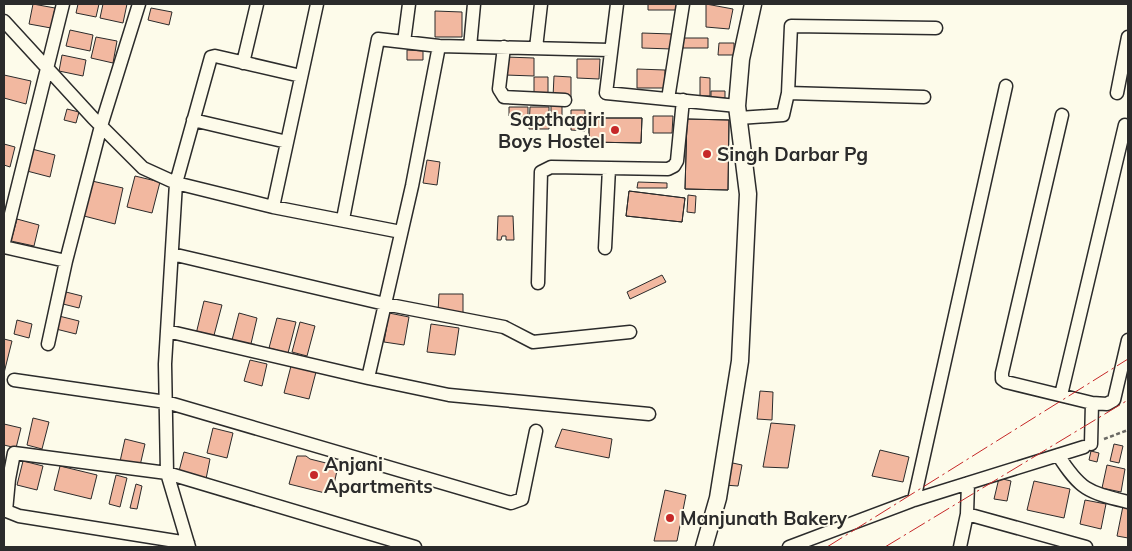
<svg xmlns="http://www.w3.org/2000/svg" width="1132" height="551" viewBox="0 0 1132 551" font-family="Mulish,sans-serif">
<style>
.building{fill:#f2b8a0;stroke:#2b2b2b}
.lines{fill:none;stroke-linecap:round;stroke-linejoin:round}
.minor-casing{stroke:#2b2b2b;stroke-width:15}
.tertiary-casing{stroke:#2b2b2b;stroke-width:19}
.path{stroke:#6a6964;stroke-width:2.5;stroke-dasharray:4 2.5;stroke-linecap:butt}
.minor{stroke:#fdfbea;stroke-width:12}
.tertiary{stroke:#fdfbea;stroke-width:16}
.power{stroke:#c62828;stroke-width:1;stroke-dasharray:18 4 2.5 4;stroke-linecap:butt}
.poi-dot{fill:#c62828;stroke:#fdfbea;stroke-width:2}
.labels{text-anchor:middle;stroke-width:4;stroke-linejoin:round;paint-order:stroke}
.poi-label{font-size:19px;font-weight:bold;fill:#2b2b2b;stroke:#fdfbea;text-anchor:start}
</style>
<rect width="100%" height="100%" fill="#fdfbea"/>
<path class="building" d="M 33,4 L 55,8 L 51,28 L 29,24 Z
M 78,4 L 99,4 L 96,17 L 76,13 Z
M 103,4 L 127,4 L 123,23 L 100,18 Z
M 648,4 L 679,4 L 679,10 L 648,10 Z
M 706,4 L 733,9 L 729,29 L 706,27 Z
M 151,8 L 172,12 L 169,25 L 148,20 Z
M 435,11 L 462,12 L 462,37 L 435,37 Z
M 70,30 L 93,35 L 90,51 L 66,46 Z
M 642,33 L 672,34 L 672,49 L 642,48 Z
M 96,37 L 117,41 L 113,63 L 91,58 Z
M 683,38 L 708,38 L 708,48 L 683,48 Z
M 719,43 L 734,43 L 734,55 L 718,55 Z
M 407,50 L 423,51 L 423,60 L 407,60 Z
M 62,55 L 86,60 L 83,76 L 59,71 Z
M 506,57 L 534,58 L 534,76 L 505,75 Z
M 577,59 L 600,59 L 599,79 L 577,78 Z
M 637,69 L 665,70 L 665,88 L 637,88 Z
M 4,75 L 31,81 L 26,104 L 4,98 Z
M 554,76 L 571,77 L 571,97 L 553,97 Z
M 534,77 L 548,77 L 548,96 L 534,96 Z
M 700,77 L 710,78 L 710,96 L 700,96 Z
M 711,91 L 725,91 L 725,98 L 711,97 Z
M 551,105 L 562,105 L 562,120 L 551,120 Z
M 509,107 L 528,107 L 528,117 L 509,116 Z
M 530,107 L 549,107 L 549,129 L 529,129 Z
M 67,109 L 79,112 L 76,123 L 64,120 Z
M 571,110 L 585,110 L 585,131 L 571,130 Z
M 653,116 L 673,116 L 672,133 L 653,133 Z
M 589,118 L 642,118 L 641,143 L 589,142 Z
M 589,118 L 642,118 L 641,143 L 589,142 Z
M 687,119 L 729,120 L 728,190 L 685,189 Z
M 687,119 L 729,120 L 728,190 L 685,189 Z
M 4,144 L 15,147 L 10,167 L 4,165 Z
M 32,149 L 55,155 L 50,177 L 27,171 Z
M 427,160 L 440,162 L 437,185 L 423,183 Z
M 135,176 L 160,182 L 152,213 L 127,207 Z
M 92,181 L 123,188 L 115,224 L 84,216 Z
M 638,182 L 667,183 L 667,188 L 637,188 Z
M 629,191 L 685,198 L 682,222 L 626,216 Z
M 629,191 L 685,198 L 682,222 L 626,216 Z
M 688,195 L 696,196 L 695,213 L 687,212 Z
M 498,216 L 513,216 L 514,240 L 506,240 L 506,236 L 502,236 L 501,240 L 497,240 Z
M 17,219 L 39,225 L 34,246 L 11,241 Z
M 662,275 L 666,282 L 630,299 L 627,292 Z
M 66,292 L 82,296 L 79,308 L 63,304 Z
M 439,294 L 463,294 L 463,313 L 438,312 Z
M 204,301 L 222,305 L 213,339 L 196,334 Z
M 239,313 L 257,318 L 250,348 L 231,344 Z
M 389,313 L 409,317 L 404,345 L 384,342 Z
M 59,316 L 79,321 L 76,334 L 56,329 Z
M 277,318 L 296,322 L 288,353 L 269,348 Z
M 17,320 L 32,324 L 29,338 L 14,334 Z
M 300,322 L 315,326 L 307,356 L 292,352 Z
M 431,324 L 459,328 L 455,355 L 427,352 Z
M 4,339 L 12,341 L 4,373 Z
M 250,360 L 267,364 L 262,386 L 244,381 Z
M 291,366 L 316,372 L 309,399 L 284,393 Z
M 760,391 L 773,392 L 772,420 L 757,419 Z
M 33,418 L 49,422 L 42,449 L 27,445 Z
M 771,423 L 795,425 L 788,468 L 763,467 Z
M 4,424 L 21,428 L 16,448 L 4,445 Z
M 213,428 L 233,433 L 227,458 L 207,453 Z
M 562,429 L 612,439 L 609,458 L 555,447 Z
M 125,439 L 145,444 L 139,470 L 119,466 Z
M 1114,444 L 1123,446 L 1119,463 L 1110,461 Z
M 880,450 L 909,457 L 903,482 L 872,476 Z
M 1091,451 L 1099,453 L 1097,462 L 1089,460 Z
M 184,452 L 210,459 L 206,479 L 179,471 Z
M 297,456 L 306,456 L 310,459 L 338,466 L 333,489 L 326,489 L 325,493 L 289,484 Z
M 23,461 L 43,466 L 37,490 L 17,485 Z
M 728,462 L 742,465 L 738,486 L 724,485 Z
M 1107,465 L 1125,469 L 1121,492 L 1102,488 Z
M 60,466 L 97,475 L 91,499 L 54,490 Z
M 116,475 L 127,478 L 120,507 L 109,504 Z
M 999,478 L 1011,481 L 1007,501 L 994,499 Z
M 1034,481 L 1070,489 L 1064,518 L 1027,510 Z
M 136,484 L 142,486 L 137,509 L 130,508 Z
M 665,490 L 686,495 L 677,541 L 654,541 Z
M 1085,500 L 1106,504 L 1101,529 L 1080,524 Z
M 1123,506 L 1128,507 L 1128,538 L 1117,536 Z"/>
<g class="lines">
<g class="minor-casing">
<path id="minor" d="M 617,4 L 606,93 L 737,106
M 4,21 L 93,118 L 143,168 L 176,183 L 273,207 L 401,232
M 404,42 L 409,4
M 470,47 L 474,4
M 504,47 L 499,89 L 504,97 L 565,100
M 536,48 L 541,4
M 243,63 L 257,4
M 788,93 L 924,97
M 1117,93 L 1128,37
M 668,99 L 683,4
M 1062,115 L 1002,373 L 1002,379 L 1006,382 L 1092,403
M 739,118 L 783,115 L 788,93 L 791,26 L 936,28
M 193,120 L 287,142
M 273,207 L 317,4
M 343,219 L 378,39 L 439,46 L 610,50
M 4,242 L 63,4
M 4,247 L 66,261
M 605,248 L 609,168
M 172,254 L 385,304 L 504,327 L 533,342 L 630,332
M 538,283 L 541,172 L 551,167 L 668,169 L 674,166 L 677,161 L 683,100
M 167,331 L 368,378 L 449,395 L 649,414
M 48,344 L 66,261 L 101,126 L 139,4
M 368,378 L 412,186 L 439,46
M 14,380 L 166,402 L 511,503 L 522,499 L 536,431
M 1061,395 L 1125,125
M 1091,444 L 1092,403 L 1107,404 L 1114,400 L 1128,340
M 1058,455 C 1081,491 1088,492 1128,502
M 968,483 L 967,514 L 1086,547
M 914,500 L 1006,86
M 4,510 L 19,516 L 188,543
M 6,511 L 9,479 L 14,453 L 167,473 L 415,547
M 189,547 L 167,473 L 165,364 L 176,183 L 211,57 L 215,56 L 301,76
M 789,547 L 914,500 L 1084,447
M 960,547 L 967,514"/>
</g>
<g class="tertiary-casing">
<path id="tertiary" d="M 704,547 L 718,498 L 740,361 L 748,194 L 737,106 L 741,59 L 753,4"/>
</g>
<path class="path" d="M 1104,439 L 1128,430"/>
<use href="#minor" class="minor"/>
<use href="#tertiary" class="tertiary"/>
<path class="power" d="M 827,547 L 1128,359
M 885,547 L 1128,400"/>
</g>
<g class="poi-dot">
<circle cx="615" cy="130" r="5"/>
<circle cx="707" cy="154" r="5"/>
<circle cx="314" cy="475" r="5"/>
<circle cx="670" cy="518" r="5"/>
</g>
<g class="labels">
<g class="poi-label">
<text x="605" y="126" text-anchor="end">Sapthagiri<tspan x="605" dy="22">Boys Hostel</tspan></text>
<text x="717" y="161">Singh Darbar Pg</text>
<text x="324" y="471">Anjani<tspan x="324" dy="22">Apartments</tspan></text>
<text x="680" y="525">Manjunath Bakery</text>
</g>
</g>
<rect width="1132" height="551" fill="none" stroke="#2b2b2b" stroke-width="10"/>
</svg>
